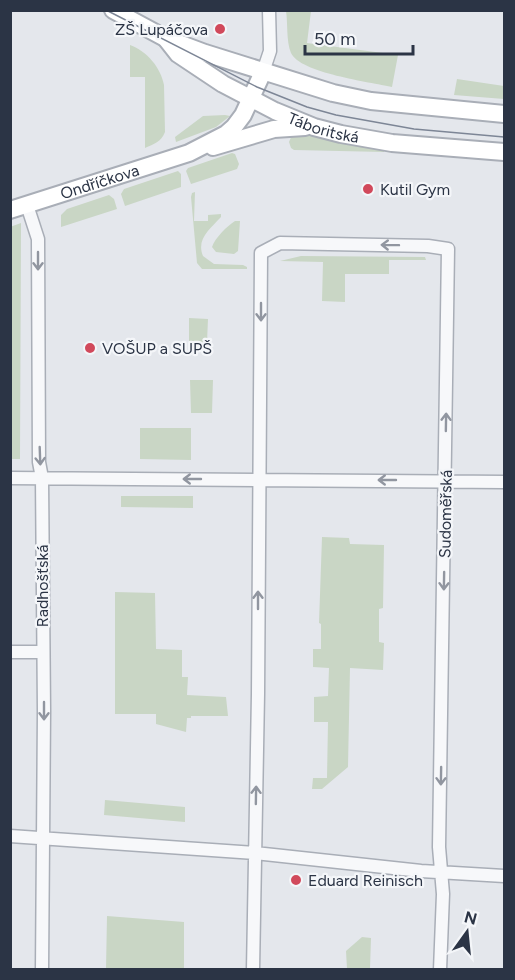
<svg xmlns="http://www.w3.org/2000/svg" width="515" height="980" viewBox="0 0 515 980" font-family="Figtree,sans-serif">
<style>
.green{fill:#c9d6c5}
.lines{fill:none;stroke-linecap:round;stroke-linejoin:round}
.street-casing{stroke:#a9aeb7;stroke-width:15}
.secondary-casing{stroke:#a9aeb7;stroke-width:20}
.street{stroke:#f7f8fa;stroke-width:12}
.secondary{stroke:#fff;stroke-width:16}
.tram{stroke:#7d8696;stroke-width:1.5}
.oneway{stroke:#9196a0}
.poi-dot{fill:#d1495b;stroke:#f4f6f9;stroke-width:2}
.labels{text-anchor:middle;stroke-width:4.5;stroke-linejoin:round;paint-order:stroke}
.poi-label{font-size:16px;fill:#2b3445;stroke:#f4f6f9;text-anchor:start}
.street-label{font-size:16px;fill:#2b3445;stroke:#f4f6f9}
</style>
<rect width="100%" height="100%" fill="#e4e7ec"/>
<path class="green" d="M 286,11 L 311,11 L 307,43 L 398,55 L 392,87 C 370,82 300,73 291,53 C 286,41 288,23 286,11 Z
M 130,45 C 147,51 161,68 164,85 L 165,132 C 161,142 154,144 145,148 L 145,77 L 130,77 Z
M 457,79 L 504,86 L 504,99 L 454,95 Z
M 225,115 L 230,116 L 216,127 L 176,142 L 175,137 L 203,116 Z
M 308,134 L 384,149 L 384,152 L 294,150 L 291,148 L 289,142 L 292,135 Z
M 232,153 L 235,154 L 239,164 L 237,169 L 191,184 L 186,171 L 188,168 Z
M 178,171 L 181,174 L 181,187 L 125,206 L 121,194 L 124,189 Z
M 195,192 L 194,221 L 208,221 L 208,215 L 221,214 L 221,217 C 210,229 196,239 203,256 L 214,264 L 243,265 L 247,267 L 247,269 L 202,269 L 197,263 L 191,197 L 192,193 Z
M 109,195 L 114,199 L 117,209 L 61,227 L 61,215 L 67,209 Z
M 235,221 L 240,221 L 238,251 L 234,254 L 216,252 L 212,247 C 215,238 227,226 235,221 Z
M 21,223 L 20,459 L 11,459 L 10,227 Z
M 301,256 L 425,257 L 426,260 L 389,260 L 389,274 L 345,274 L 345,302 L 322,301 L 323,262 L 280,261 Z
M 189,318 L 208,319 L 207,342 L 189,343 Z
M 190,380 L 213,380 L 212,413 L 191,413 Z
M 140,428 L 191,428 L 191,460 L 140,459 Z
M 121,496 L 193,496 L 193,508 L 121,507 Z
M 322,537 L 349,538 L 350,544 L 384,545 L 383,608 L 379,609 L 379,642 L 384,643 L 383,670 L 350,668 L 348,767 L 322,789 L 312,789 L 313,778 L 327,778 L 328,722 L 314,722 L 314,697 L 328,696 L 329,668 L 313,667 L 313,649 L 321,649 L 321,624 L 319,623 Z
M 115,592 L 155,593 L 156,649 L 182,650 L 182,677 L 188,677 L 187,695 L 226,697 L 228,716 L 191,716 L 191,718 L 187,718 L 186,732 L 156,724 L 156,714 L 115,714 Z
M 105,800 L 185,807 L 185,822 L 104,815 Z
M 107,916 L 184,922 L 184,969 L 106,969 Z
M 362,937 L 371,938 L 370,969 L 347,969 L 346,951 Z"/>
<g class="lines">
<g class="street-casing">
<path id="street" d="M 263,72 L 270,51 L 269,10
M 27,205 L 38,239 L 39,462 L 42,478 L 44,711 L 42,970
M 10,478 L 504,482
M 10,652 L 43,652
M 10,836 L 255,853 L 421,871 L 504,876
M 253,970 L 258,694 L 261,253 L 280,243 L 428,246 L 448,249 L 439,847 L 443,894 L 440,970"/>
</g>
<g class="secondary-casing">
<g id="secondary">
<path d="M 113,10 L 165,38 L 205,53 L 333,93 L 371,101 L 504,114"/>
<path id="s1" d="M 167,40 L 178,54 L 223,84 L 275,111 L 314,127 L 341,134 L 392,143 L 504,152"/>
<path d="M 213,147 L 274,129 L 305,127"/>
<path id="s2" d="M 10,210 L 189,153 L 226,134 L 234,127 L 243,115 L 263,72"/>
</g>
</g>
<use href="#street" class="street"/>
<use href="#secondary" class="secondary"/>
<path class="tram" d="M 106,10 L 257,87 L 307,107 L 336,115 L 414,129 L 504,137"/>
</g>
<defs><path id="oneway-shaft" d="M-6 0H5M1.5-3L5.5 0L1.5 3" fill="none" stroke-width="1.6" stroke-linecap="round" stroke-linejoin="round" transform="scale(1.5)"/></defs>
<g class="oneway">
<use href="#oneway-shaft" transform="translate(390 245) rotate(-179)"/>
<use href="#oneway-shaft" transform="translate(38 261) rotate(90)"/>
<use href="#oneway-shaft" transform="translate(261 312) rotate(90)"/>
<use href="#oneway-shaft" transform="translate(446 422) rotate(-89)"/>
<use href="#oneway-shaft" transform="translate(40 456) rotate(88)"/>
<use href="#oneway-shaft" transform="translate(192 479) rotate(-180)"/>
<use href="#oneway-shaft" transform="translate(387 480) rotate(-180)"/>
<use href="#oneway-shaft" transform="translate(444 581) rotate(91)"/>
<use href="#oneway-shaft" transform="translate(258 600) rotate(-90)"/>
<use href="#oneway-shaft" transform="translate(44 711) rotate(90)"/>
<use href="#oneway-shaft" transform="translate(441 776) rotate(91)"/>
<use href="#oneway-shaft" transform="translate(256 795) rotate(-89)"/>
</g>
<g class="poi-dot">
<circle cx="220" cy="29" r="6"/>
<circle cx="368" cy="189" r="6"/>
<circle cx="90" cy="348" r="6"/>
<circle cx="296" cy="880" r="6"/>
</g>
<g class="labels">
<g class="poi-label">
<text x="208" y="35" text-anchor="end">ZŠ Lupáčova</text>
<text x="380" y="195">Kutil Gym</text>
<text x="102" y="354">VOŠUP a SUPŠ</text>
<text x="308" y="886">Eduard Reinisch</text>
</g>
<g class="street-label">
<text dy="6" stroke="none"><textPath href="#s1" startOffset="182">Táboritská</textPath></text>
<text dy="6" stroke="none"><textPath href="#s2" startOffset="94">Ondříčkova</textPath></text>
<text transform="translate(445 514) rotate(-89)" y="6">Sudoměřská</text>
<text transform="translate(42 586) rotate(-90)" y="6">Radhošťská</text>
</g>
</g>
<rect width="515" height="980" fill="none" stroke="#2b3445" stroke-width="24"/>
<g transform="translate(467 932) rotate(15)" stroke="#f4f6f9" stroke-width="4.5" paint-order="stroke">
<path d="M0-4.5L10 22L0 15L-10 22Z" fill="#2b3445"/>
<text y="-9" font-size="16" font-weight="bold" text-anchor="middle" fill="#2b3445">N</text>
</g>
<path d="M305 45v9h108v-9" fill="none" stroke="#2b3445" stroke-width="3"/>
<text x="314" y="45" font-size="18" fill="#2b3445" stroke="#f4f6f9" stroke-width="4.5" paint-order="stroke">50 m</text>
</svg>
